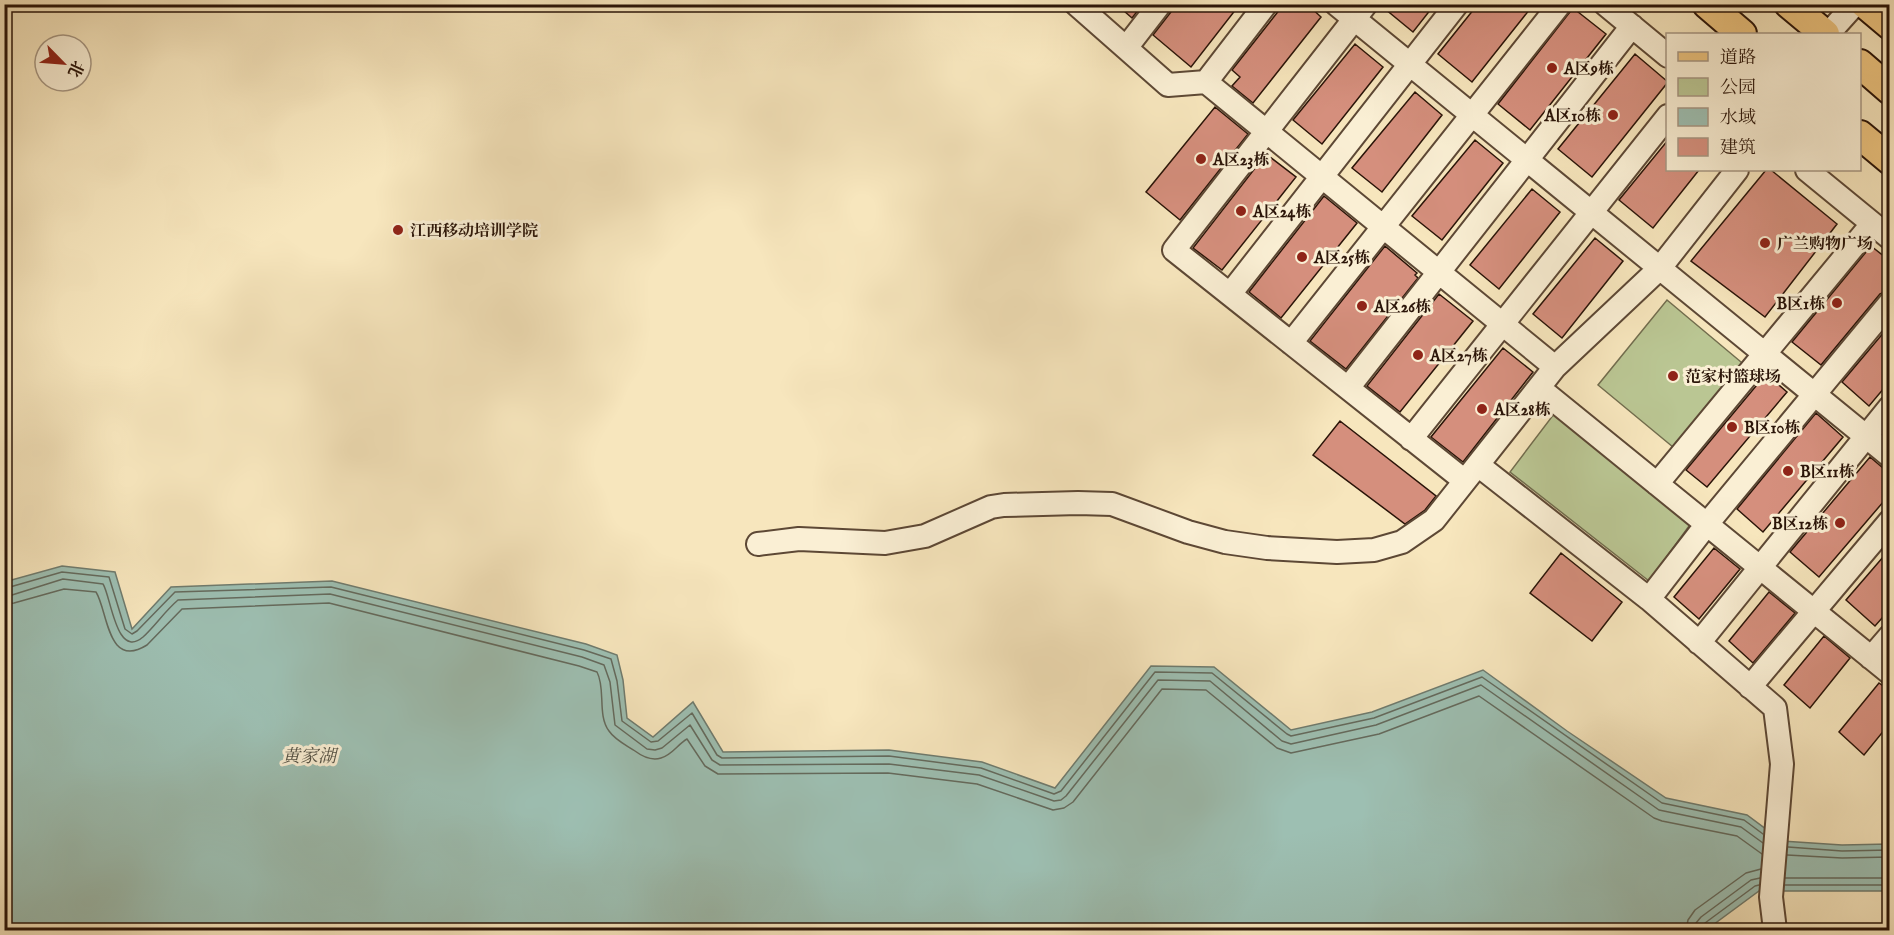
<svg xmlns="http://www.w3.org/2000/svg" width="1894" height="935" viewBox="0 0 1894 935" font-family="'IM FELL English','Noto Serif SC',serif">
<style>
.green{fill:#bac693;stroke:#726d4e;stroke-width:1.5}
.water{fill:#9dbfb2;stroke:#6f7b6e;stroke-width:1.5}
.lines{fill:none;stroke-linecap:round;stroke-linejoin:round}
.shore{stroke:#646a5d;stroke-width:1.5}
.building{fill:#d58f7d;stroke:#2a1408;stroke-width:1.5}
.minor-casing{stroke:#5d4835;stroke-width:26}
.major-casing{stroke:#2a1408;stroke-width:32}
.minor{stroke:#faefd4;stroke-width:22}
.major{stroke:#ecc37e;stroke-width:28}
.poi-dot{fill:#8f2418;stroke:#faefd4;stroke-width:2}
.labels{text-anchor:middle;stroke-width:6;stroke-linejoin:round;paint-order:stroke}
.poi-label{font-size:16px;font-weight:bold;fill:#2a1408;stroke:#faefd4;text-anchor:start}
.water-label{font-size:18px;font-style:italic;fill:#525044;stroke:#faefd4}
</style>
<rect width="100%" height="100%" fill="#f7e6bd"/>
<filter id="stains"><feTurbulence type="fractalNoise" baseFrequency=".00333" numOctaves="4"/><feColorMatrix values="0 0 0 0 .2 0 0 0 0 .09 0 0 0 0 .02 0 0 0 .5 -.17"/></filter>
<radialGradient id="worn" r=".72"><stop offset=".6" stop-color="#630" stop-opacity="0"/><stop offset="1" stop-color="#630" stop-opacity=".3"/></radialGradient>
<path class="green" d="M 1667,300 L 1747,367 L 1679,452 L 1598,385 Z
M 1557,410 L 1692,522 L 1649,581 L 1510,472 Z"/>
<path class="water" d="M 62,566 L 115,572 L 132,629 L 171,587 L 332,581 L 586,644 L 617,655 L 623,680 L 627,718 L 653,737 L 693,702 L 723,752 L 889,750 L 982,762 L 1055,788 L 1151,666 L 1214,667 L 1291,730 L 1372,712 L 1483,670 L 1567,731 L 1666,798 L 1747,815 L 1782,841 L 1842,845 L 1889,844 L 1889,891 L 1759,891 L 1706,930 L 5,930 L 4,581 L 8,581 Z"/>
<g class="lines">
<path class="shore" d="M 4,587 L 10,587 L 62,572 L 109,577 L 125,629 L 132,634 L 137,631 L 175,592 L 331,587 L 584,650 L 611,659 L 617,681 L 622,721 L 651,742 L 658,741 L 692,713 L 717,755 L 722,758 L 889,756 L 981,768 L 1054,794 L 1061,791 L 1155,672 L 1212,673 L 1287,734 L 1291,736 L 1374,718 L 1482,677 L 1662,803 L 1744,820 L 1763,834
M 4,595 L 12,595 L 63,579 L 103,584 C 111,596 116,660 143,637 C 155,626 165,611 178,600 L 330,594 L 582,657 L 604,665 L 610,682 L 615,725 L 647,749 L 655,750 L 662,748 L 690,725 L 712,760 L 720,765 L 889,764 L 979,775 L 1054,801 L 1061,800 L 1066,796 L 1158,680 L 1210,681 L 1282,741 L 1291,744 L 1376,725 L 1481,685 L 1659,810 L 1741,827 L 1763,843
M 4,604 L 14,603 L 64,589 L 96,592 C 108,611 107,670 147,645 L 182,609 L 329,603 L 579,666 L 597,672 C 606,689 597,715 609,731 C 615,740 626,745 635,751 C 643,757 651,761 661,758 C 672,755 678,744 687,739 L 705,766 L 718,774 L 888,773 L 977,784 L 1053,810 L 1064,808 L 1073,802 L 1162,689 L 1206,690 L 1277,748 L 1291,753 L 1379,734 L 1479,696 L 1654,818 L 1662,821 L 1737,836 L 1762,854
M 1788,847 L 1842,851 L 1890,850
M 1787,855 L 1842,858 L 1890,857
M 1785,878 L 1890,878
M 1785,885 L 1890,885
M 1686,930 L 1688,920 L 1695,910 L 1746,873 L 1761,869
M 1695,930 L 1696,923 L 1701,917 L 1751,880 L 1760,878
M 1703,930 L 1705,923 L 1755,886 L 1759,885"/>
</g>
<path class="building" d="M 1116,4 L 1143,4 L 1132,18 Z
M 1173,4 L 1240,4 L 1191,67 L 1153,35 L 1171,12 Z
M 1284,4 L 1307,4 L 1321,17 L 1253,103 L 1232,86 L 1240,77 L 1232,70 Z
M 1379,4 L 1435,4 L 1413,32 Z
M 1478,4 L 1534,4 L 1472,82 L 1438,54 Z
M 1573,8 L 1606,34 L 1530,130 L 1498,104 Z
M 1355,44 L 1383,67 L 1322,144 L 1293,120 Z
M 1635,54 L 1668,82 L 1592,177 L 1558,149 Z
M 1415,92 L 1442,115 L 1382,192 L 1352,168 Z
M 1215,107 L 1248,134 L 1180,220 L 1146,192 Z
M 1475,140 L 1503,163 L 1442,240 L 1412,216 Z
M 1668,140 L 1668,170 L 1699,170 L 1653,228 L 1619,200 Z
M 1266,154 L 1296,177 L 1222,270 L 1193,248 Z
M 1766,170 L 1771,170 L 1837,224 L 1765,317 L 1691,261 Z
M 1532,189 L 1560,212 L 1499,289 L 1470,265 Z
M 1324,196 L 1357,223 L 1281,318 L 1249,292 Z
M 1595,238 L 1623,261 L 1562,338 L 1533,314 Z
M 1385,246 L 1417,273 L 1415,275 L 1418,278 L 1346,369 L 1310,341 Z
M 1871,246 L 1890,261 L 1890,290 L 1880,294 L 1821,365 L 1792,342 Z
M 1439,294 L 1473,321 L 1400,412 L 1367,386 Z
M 1890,325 L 1890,381 L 1869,406 L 1842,382 Z
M 1503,348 L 1533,372 L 1463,462 L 1431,437 Z
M 1766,374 L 1787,392 L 1707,487 L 1686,470 Z
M 1816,413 L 1843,437 L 1763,532 L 1737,509 Z
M 1340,421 L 1436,496 L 1425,510 L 1405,524 L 1313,455 Z
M 1870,457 L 1890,474 L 1890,494 L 1819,577 L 1790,552 Z
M 1714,548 L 1740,569 L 1699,619 L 1674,597 Z
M 1890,549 L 1890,609 L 1875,626 L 1846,600 Z
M 1561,553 L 1622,602 L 1592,641 L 1530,593 Z
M 1769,592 L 1795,613 L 1753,663 L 1729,641 Z
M 1824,636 L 1850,658 L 1810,708 L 1784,685 Z
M 1879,683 L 1890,691 L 1890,723 L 1864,755 L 1839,732 Z"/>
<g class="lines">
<g class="minor-casing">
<path id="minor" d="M 1076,4 L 1168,85 L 1206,82 L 1555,367
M 1336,4 L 1890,456
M 1366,4 L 1174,250 L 1465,481
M 1605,4 L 1668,56
M 1828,34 L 1855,4
M 1126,48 L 1160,4
M 1206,82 L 1266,4
M 1807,170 L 1890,238
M 1230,294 L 1457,4
M 1291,343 L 1560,4
M 1348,388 L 1632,26
M 1539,388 L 1890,673
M 1411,439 L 1668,116
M 1478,465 L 1649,599 L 1775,708 L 1782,764 L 1771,897 L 1775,930
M 1657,484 L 1872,224
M 758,544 L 799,539 L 885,543 L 925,536 L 991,507 L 1004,505 L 1078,503 L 1112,504 L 1188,532 L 1225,542 L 1267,548 L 1337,552 L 1374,550 L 1402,542 L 1434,520 L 1555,367 L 1660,268 L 1737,170
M 1649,599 L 1707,524 L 1890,303
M 1699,643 L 1890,407
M 1871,658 L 1890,636
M 1750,687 L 1890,521"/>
</g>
<g class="major-casing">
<path id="major" d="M 1707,4 L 1742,34
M 1789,4 L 1825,34
M 1865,4 L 1890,25
M 1860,64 L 1890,90
M 1860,135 L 1890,160"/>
</g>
<use href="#minor" class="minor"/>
<use href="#major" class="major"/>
</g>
<g class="poi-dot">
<circle cx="1552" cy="68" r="6"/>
<circle cx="1613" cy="115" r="6"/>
<circle cx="1201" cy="159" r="6"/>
<circle cx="1241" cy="211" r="6"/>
<circle cx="398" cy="230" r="6"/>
<circle cx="1765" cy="243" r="6"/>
<circle cx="1302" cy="257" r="6"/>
<circle cx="1837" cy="303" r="6"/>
<circle cx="1362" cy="306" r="6"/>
<circle cx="1418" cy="355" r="6"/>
<circle cx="1673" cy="376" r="6"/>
<circle cx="1482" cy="409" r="6"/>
<circle cx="1732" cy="427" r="6"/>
<circle cx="1788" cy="471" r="6"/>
<circle cx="1840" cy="523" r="6"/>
</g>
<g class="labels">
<g class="poi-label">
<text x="1564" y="74">A区9栋</text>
<text x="1601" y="121" text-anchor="end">A区10栋</text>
<text x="1213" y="165">A区23栋</text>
<text x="1253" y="217">A区24栋</text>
<text x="410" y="236">江西移动培训学院</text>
<text x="1777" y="249">广兰购物广场</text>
<text x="1314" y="263">A区25栋</text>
<text x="1825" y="309" text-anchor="end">B区1栋</text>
<text x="1374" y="312">A区26栋</text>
<text x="1430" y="361">A区27栋</text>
<text x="1685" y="382">范家村篮球场</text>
<text x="1494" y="415">A区28栋</text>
<text x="1744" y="433">B区10栋</text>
<text x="1800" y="477">B区11栋</text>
<text x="1828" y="529" text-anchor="end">B区12栋</text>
</g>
<g class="water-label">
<text x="309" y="762">黄家湖</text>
</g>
</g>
<rect width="1894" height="935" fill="none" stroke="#f7e6bd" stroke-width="24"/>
<rect x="6" y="6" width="1882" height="923" fill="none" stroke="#2a1408" stroke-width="3"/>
<rect x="12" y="12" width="1870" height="911" fill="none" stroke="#2a1408" stroke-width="1.5"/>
<rect x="1666" y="33" width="195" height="138" fill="#faefd4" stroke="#a79782" stroke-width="1.5"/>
<rect x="1678" y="52" width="30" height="9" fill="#ecc37e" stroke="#a79782" stroke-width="1.5"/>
<text x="1720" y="63" font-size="18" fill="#2a1408">道路</text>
<rect x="1678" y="78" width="30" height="18" fill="#bac693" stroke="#a79782" stroke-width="1.5"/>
<text x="1720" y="93" font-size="18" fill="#2a1408">公园</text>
<rect x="1678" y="108" width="30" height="18" fill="#9dbfb2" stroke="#a79782" stroke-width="1.5"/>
<text x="1720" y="123" font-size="18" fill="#2a1408">水域</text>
<rect x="1678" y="138" width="30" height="18" fill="#d58f7d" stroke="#a79782" stroke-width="1.5"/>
<text x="1720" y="153" font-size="18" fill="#2a1408">建筑</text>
<g transform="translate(63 63) rotate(115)"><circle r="28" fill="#faefd4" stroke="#a79782" stroke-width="1.5"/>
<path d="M0-4.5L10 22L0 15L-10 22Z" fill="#8f2418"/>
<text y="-9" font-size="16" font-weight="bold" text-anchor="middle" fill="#2a1408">北</text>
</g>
<rect width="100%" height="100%" filter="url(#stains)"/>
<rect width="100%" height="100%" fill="url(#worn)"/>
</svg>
